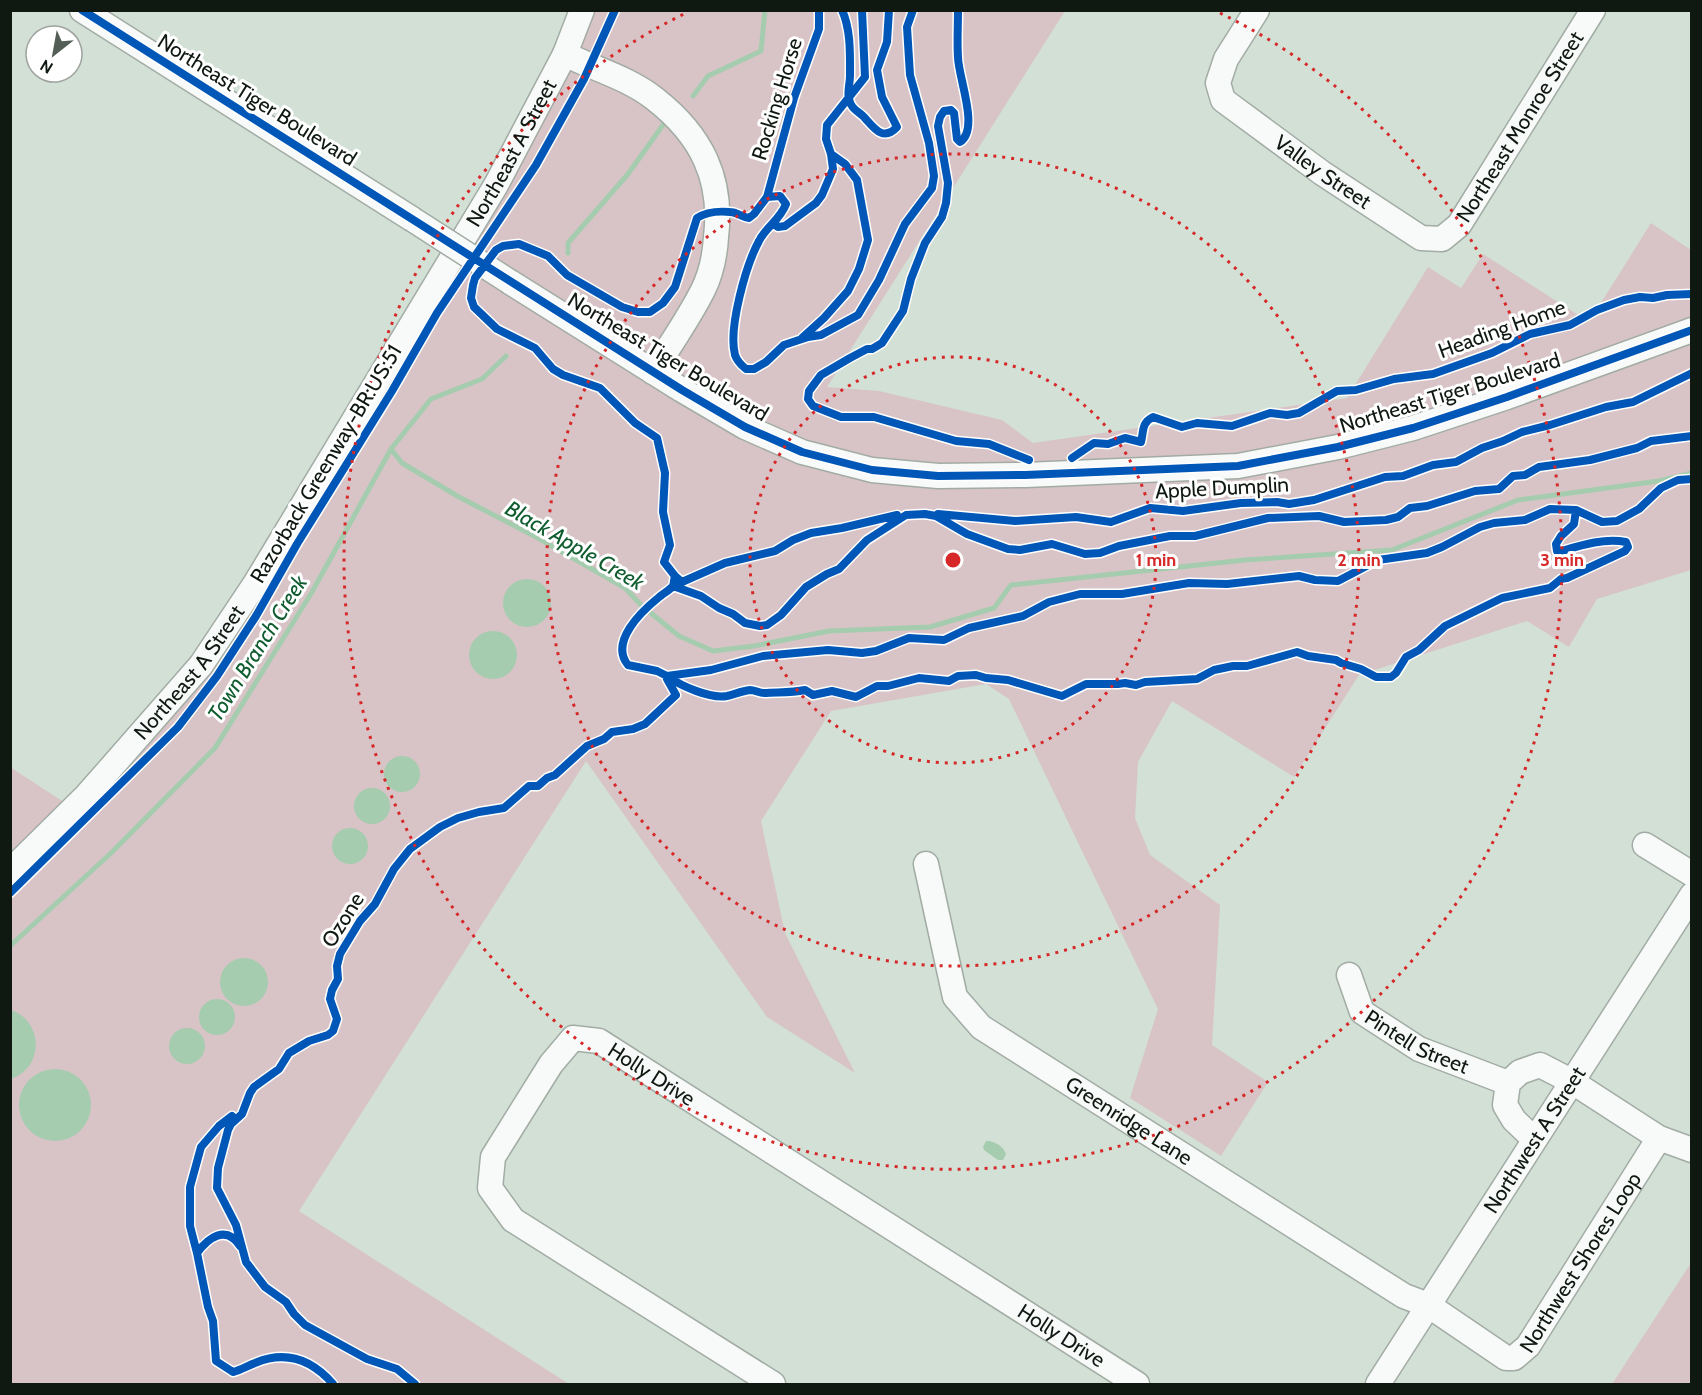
<svg xmlns="http://www.w3.org/2000/svg" width="1702" height="1395" viewBox="0 0 1702 1395" font-family="Cabin,sans-serif">
<style>
.green{fill:#d8c4c6}
.water{fill:#a5ccaf}
.lines{fill:none;stroke-linecap:round;stroke-linejoin:round}
.stream{stroke:#a5ccaf;stroke-width:5}
.minor-casing{stroke:#a2aca4;stroke-width:27}
.minor{stroke:#f8faf9;stroke-width:24}
.minor-bridge-casing{stroke:#a2aca4;stroke-width:27;stroke-linecap:butt}
.minor-bridge{stroke:#f8faf9;stroke-width:24}
.cycleway-casing{stroke:#fff;stroke-width:11}
.cycleway{stroke:#0057b8;stroke-width:8}
.ring{fill:none;stroke:#d62828;stroke-width:3;stroke-dasharray:3 6}
.labels{text-anchor:middle;stroke-width:6;stroke-linejoin:round;paint-order:stroke}
.street-label{font-size:21px;fill:#0f1811;stroke:#fff}
.water-label{font-size:22px;font-style:italic;fill:#0f5c2f;stroke:#fff}
.centre{fill:#d62828;stroke:#fff;stroke-width:3}
.ring-label{font-size:18px;text-anchor:middle;font-weight:bold;fill:#d62828;stroke:#fff;stroke-width:6;stroke-linejoin:round;paint-order:stroke}
</style>
<rect width="100%" height="100%" fill="#d2e0d6"/>
<path class="green" d="M 573,11 L 1065,11 L 827,387 L 879,391 L 1002,420 L 1033,443 L 1347,398 L 1428,267 L 1461,288 L 1483,254 L 1589,322 L 1651,223 L 1691,250 L 1691,570 L 1597,599 L 1569,647 L 1527,621 L 1359,675 L 1294,777 L 1172,701 L 1138,762 L 1135,818 L 1150,855 L 1220,905 L 1212,1045 L 1268,1082 L 1221,1156 L 1130,1098 L 1158,1009 L 1009,699 L 986,684 L 831,711 L 761,821 L 785,933 L 855,1073 L 767,1017 L 586,761 L 299,1211 L 569,1384 L 11,1384 L 10,767 L 82,814 L 151,742 L 227,654 L 434,298 Z
M 1691,1263 L 1691,1384 L 1612,1384 Z"/>
<path class="water" d="M503 603a24 24 0 1 1 48 0a24 24 0 1 1-48 0Z
M469 655a24 24 0 1 1 48 0a24 24 0 1 1-48 0Z
M384 774a18 18 0 1 1 36 0a18 18 0 1 1-36 0Z
M354 806a18 18 0 1 1 36 0a18 18 0 1 1-36 0Z
M332 846a18 18 0 1 1 36 0a18 18 0 1 1-36 0Z
M220 982a24 24 0 1 1 48 0a24 24 0 1 1-48 0Z
M199 1017a18 18 0 1 1 36 0a18 18 0 1 1-36 0Z
M 11,1010 C 44,1021 44,1068 11,1079 Z
M169 1046a18 18 0 1 1 36 0a18 18 0 1 1-36 0Z
M19 1105a36 36 0 1 1 72 0a36 36 0 1 1-72 0Z
M 986,1141 C 994,1140 1004,1147 1006,1154 L 1003,1160 L 998,1160 L 984,1150 L 983,1147 Z"/>
<g class="lines">
<path class="stream" d="M 693,96 L 708,76 L 761,51 L 765,10
M 568,253 L 568,243 L 628,174 L 663,125
M 391,449 L 402,463 L 459,497 L 538,538 L 625,588 L 641,605 L 679,636 L 713,651 L 754,646 L 829,631 L 930,627 L 994,608 L 1011,585 L 1245,560 L 1392,550 L 1518,500 L 1659,481 L 1692,473
M 10,946 L 111,853 L 215,748 L 312,592 L 391,449 L 431,399 L 482,379 L 506,356"/>
<g class="minor-casing">
<g id="minor">
<path d="M 82,10 L 412,219"/>
<path id="s1" d="M 1257,10 L 1226,59 L 1218,83 L 1223,100 L 1322,173 L 1421,238 L 1442,239 L 1459,225 L 1593,10"/>
<path d="M 565,54 C 594,69 629,78 655,99 C 701,135 723,178 716,237 C 715,254 711,274 703,290 C 689,318 670,345 653,372"/>
<path d="M 510,282 L 682,390 L 745,427 L 802,452 L 872,470 L 938,476 L 1025,475 L 1238,466 L 1338,447 L 1413,428 L 1507,397 L 1692,330"/>
<path d="M 1645,845 L 1692,874"/>
<path id="s2" d="M 926,864 L 955,997 L 981,1027 L 1404,1296 L 1428,1305 L 1506,1358 L 1514,1358 L 1528,1346 L 1659,1138"/>
<path id="s3" d="M 10,871 L 87,795 L 201,665 L 255,584 L 496,185 L 565,54 L 582,10"/>
<path id="s4" d="M 1349,975 L 1362,1012 L 1419,1049 L 1508,1083"/>
<path d="M 1534,1139 L 1514,1120 L 1505,1105 L 1508,1083 L 1520,1072 L 1540,1065 L 1571,1081 L 1659,1138 L 1692,1150"/>
<path id="s5" d="M 773,1384 L 513,1220 L 490,1188 L 493,1157 L 551,1064 L 573,1038 L 599,1041 L 1137,1384"/>
<path id="s6" d="M 1378,1384 L 1692,895"/>
</g>
</g>
<use href="#minor" class="minor"/>
<g class="minor-bridge-casing">
<path id="minor-bridge" d="M 412,219 L 510,282"/>
</g>
<use href="#minor-bridge" class="minor-bridge"/>
<g class="cycleway-casing">
<path id="cycleway" d="M 82,10 L 682,390 L 745,427 L 802,452 L 872,470 L 938,476 L 1025,475 L 1238,466 L 1338,447 L 1413,428 L 1507,397 L 1692,330
M 819,10 L 819,29 L 794,98 L 767,197 L 754,214 L 749,218 C 742,217 737,212 730,212 C 719,211 706,212 697,218 L 675,287 L 663,303 L 650,312 L 638,312 L 622,307 L 567,275 L 548,256 L 519,244 L 503,246 L 496,250 L 475,278 L 473,285 L 471,298 L 474,307 L 497,329 L 535,348 L 553,369 L 563,375 L 600,388 L 635,423 L 657,438 L 665,473 L 663,512 L 670,545 L 664,562 L 675,576 C 674,579 674,583 673,586 C 670,590 662,594 658,598 C 642,611 609,642 628,665 L 657,671 L 667,676 L 711,670 L 763,656 L 828,650 L 862,653 L 876,651 L 909,638 L 944,640 L 969,628 L 1023,616 L 1049,602 L 1080,594 L 1122,594 L 1189,583 L 1227,584 L 1299,576 L 1315,580 L 1338,581 L 1378,560 L 1427,553 L 1442,547 L 1480,527 L 1494,523 L 1525,520 L 1550,509 L 1576,510 L 1602,522 L 1617,521 L 1639,509 L 1661,488 L 1678,480 L 1692,479
M 842,10 C 851,30 850,54 850,76 C 850,84 847,92 849,99 C 851,109 858,111 864,117 C 874,128 883,142 897,127 L 882,97 L 877,70 L 887,42 L 889,10
M 958,10 C 958,26 957,42 958,57 C 958,77 980,129 960,142 L 957,139 L 954,113 L 951,110 L 944,111 L 940,117 L 938,126 L 948,183 L 946,203 L 942,217 L 925,243 L 911,279 L 903,311 L 882,343 L 872,349 L 867,349 L 850,358 L 821,375 L 809,391 L 808,399 L 813,406 L 841,417 L 874,417 L 956,441 L 989,444 L 1029,460
M 767,197 L 780,196 L 786,204 C 780,220 766,227 759,241 C 746,265 728,328 735,355 C 737,361 741,365 746,369 L 754,369 L 766,362 L 784,345 L 808,337 L 821,335 L 858,315 L 879,280 L 905,224 L 932,188 L 934,176 L 929,143 L 910,75 L 907,27 L 913,10
M 774,224 L 778,227 L 785,226 L 816,203 L 822,195 L 833,169 L 831,154 L 826,139 L 827,125 L 865,77 L 862,10
M 802,338 L 824,318 L 848,291 L 859,269 L 868,240 L 857,180 L 845,164 L 831,154
M 1072,458 L 1094,443 L 1108,444 L 1125,438 L 1141,442 C 1144,431 1141,423 1153,417 L 1182,427 L 1197,423 L 1232,426 L 1270,413 L 1287,415 L 1299,413 L 1337,391 L 1356,390 L 1394,379 L 1433,374 L 1492,353 L 1530,334 L 1570,325 L 1597,310 L 1624,300 L 1640,297 L 1653,298 L 1667,295 L 1692,294
M 938,514 L 1015,521 L 1076,517 L 1111,522 L 1150,508 L 1183,511 L 1241,503 L 1277,502 L 1289,504 L 1314,500 L 1385,477 L 1403,476 L 1433,465 L 1456,462 L 1482,448 L 1503,441 L 1522,432 L 1550,425 L 1606,407 L 1633,402 L 1692,373
M 675,576 L 682,582 L 725,563 L 775,551 L 793,540 L 811,533 L 842,528 L 897,515
M 673,586 L 701,596 L 719,608 L 733,614 L 745,623 L 760,626 L 767,625 L 781,615 L 806,587 L 827,574 L 839,569 L 867,540 L 906,515 L 925,514 L 936,516 L 967,534 L 1008,549 L 1020,550 L 1052,544 L 1085,554 L 1100,553 L 1119,546 L 1170,536 L 1195,536 L 1268,518 L 1319,516 L 1344,522 L 1386,520 L 1398,517 L 1410,508 L 1427,506 L 1475,491 L 1499,489 L 1513,476 L 1525,475 L 1539,467 L 1590,460 L 1637,448 L 1651,441 L 1692,436
M 667,676 C 681,686 710,699 727,696 C 735,694 742,691 750,690 C 755,690 759,693 764,693 C 778,692 791,693 805,690 L 813,695 L 832,691 L 856,697 L 877,686 L 888,686 L 919,678 L 949,681 L 958,676 L 976,675 L 986,678 L 1008,680 L 1062,696 L 1086,684 L 1118,684 L 1125,683 L 1136,685 L 1145,682 L 1197,679 L 1214,670 L 1233,666 L 1247,666 L 1297,652 L 1308,656 L 1336,660 L 1341,663 L 1361,669 L 1376,677 L 1391,677 L 1396,673 L 1406,657 L 1419,650 L 1445,626 L 1502,598 L 1550,588 L 1561,579 L 1567,578 L 1625,551 L 1628,547 L 1626,542 C 1604,538 1582,545 1562,551 L 1557,551 L 1556,544 L 1561,536 L 1574,524 L 1576,510
M 10,893 L 178,727 L 217,676 L 256,616 L 297,544 L 392,391 L 437,313 L 536,165 L 584,79 L 615,10
M 240,1246 C 226,1224 208,1238 197,1253 L 208,1307 L 213,1321 L 216,1361 L 233,1372 C 241,1370 247,1366 255,1363 C 286,1350 312,1360 333,1384
M 197,1253 L 190,1226 L 190,1187 L 201,1147 L 219,1126 L 232,1116
M 415,1384 L 397,1369 L 367,1359 L 305,1325 L 294,1314 L 286,1302 L 265,1287 L 246,1262 L 236,1225 L 217,1188 L 218,1168 L 228,1130 L 231,1124 L 242,1114 L 250,1093 L 254,1087 L 279,1069 L 289,1053 L 309,1041 L 328,1035 L 333,1031 L 337,1019 L 330,999 L 332,990 L 338,979 L 337,966 L 340,954 L 360,921 L 375,904 L 394,869 L 410,849 L 440,827 L 458,818 L 479,812 L 504,808 L 529,786 L 538,786 L 547,778 L 555,775 L 587,746 L 604,739 L 612,732 L 633,729 L 645,724 L 676,695 L 667,679"/>
</g>
<use href="#cycleway" class="cycleway"/>
</g>
<g class="ring">
<circle cx="953" cy="560" r="203"/>
<circle cx="953" cy="560" r="406"/>
<path d="M1220 13A609 609 0 1 1 686 13"/>
</g>
<g class="labels">
<g class="street-label">
<text transform="translate(777 99) rotate(-73)" y="7">Rocking Horse</text>
<text transform="translate(257 100) rotate(32)" y="7">Northeast Tiger Boulevard</text>
<text dy="7" stroke="none"><textPath href="#s1" startOffset="501">Northeast Monroe Street</textPath></text>
<text dy="7" stroke="none"><textPath href="#s3" startOffset="880">Northeast A Street</textPath></text>
<text dy="7" stroke="none"><textPath href="#s1" startOffset="224">Valley Street</textPath></text>
<text transform="translate(1502 329) rotate(-20)" y="7">Heading Home</text>
<text transform="translate(668 357) rotate(31)" y="7">Northeast Tiger Boulevard</text>
<text transform="translate(1450 393) rotate(-17)" y="7">Northeast Tiger Boulevard</text>
<text transform="translate(326 464) rotate(-59)" y="7">Razorback Greenway-BR:US:51</text>
<text transform="translate(1222 488) rotate(-3)" y="7">Apple Dumplin</text>
<text dy="7" stroke="none"><textPath href="#s3" startOffset="268">Northeast A Street</textPath></text>
<text transform="translate(343 920) rotate(-58)" y="7">Ozone</text>
<text dy="7" stroke="none"><textPath href="#s4" startOffset="102">Pintell Street</textPath></text>
<text dy="7" stroke="none"><textPath href="#s5" startOffset="610">Holly Drive</textPath></text>
<text dy="7" stroke="none"><textPath href="#s2" startOffset="351">Greenridge Lane</textPath></text>
<text dy="7" stroke="none"><textPath href="#s6" startOffset="290">Northwest A Street</textPath></text>
<text dy="7" stroke="none"><textPath href="#s2" startOffset="922">Northwest Shores Loop</textPath></text>
<text dy="7" stroke="none"><textPath href="#s5" startOffset="1096">Holly Drive</textPath></text>
</g>
<g class="water-label">
<text transform="translate(575 545) rotate(30)" y="8">Black Apple Creek</text>
<text transform="translate(257 648) rotate(-58)" y="8">Town Branch Creek</text>
</g>
</g>
<circle cx="953" cy="560" r="9" class="centre"/>
<g class="ring-label">
<text x="1156" y="566">1 min</text>
<text x="1359" y="566">2 min</text>
<text x="1562" y="566">3 min</text>
</g>
<rect width="1702" height="1395" fill="none" stroke="#0f1811" stroke-width="24"/>
<g transform="translate(54 54) rotate(211)"><circle r="28" fill="#ffffff" stroke="#9fa3a0" stroke-width="1.5"/>
<path d="M0-4.5L10 22L0 15L-10 22Z" fill="#535e56"/>
<text y="-9" font-size="16" font-weight="bold" text-anchor="middle" fill="#0f1811">N</text>
</g>
</svg>
